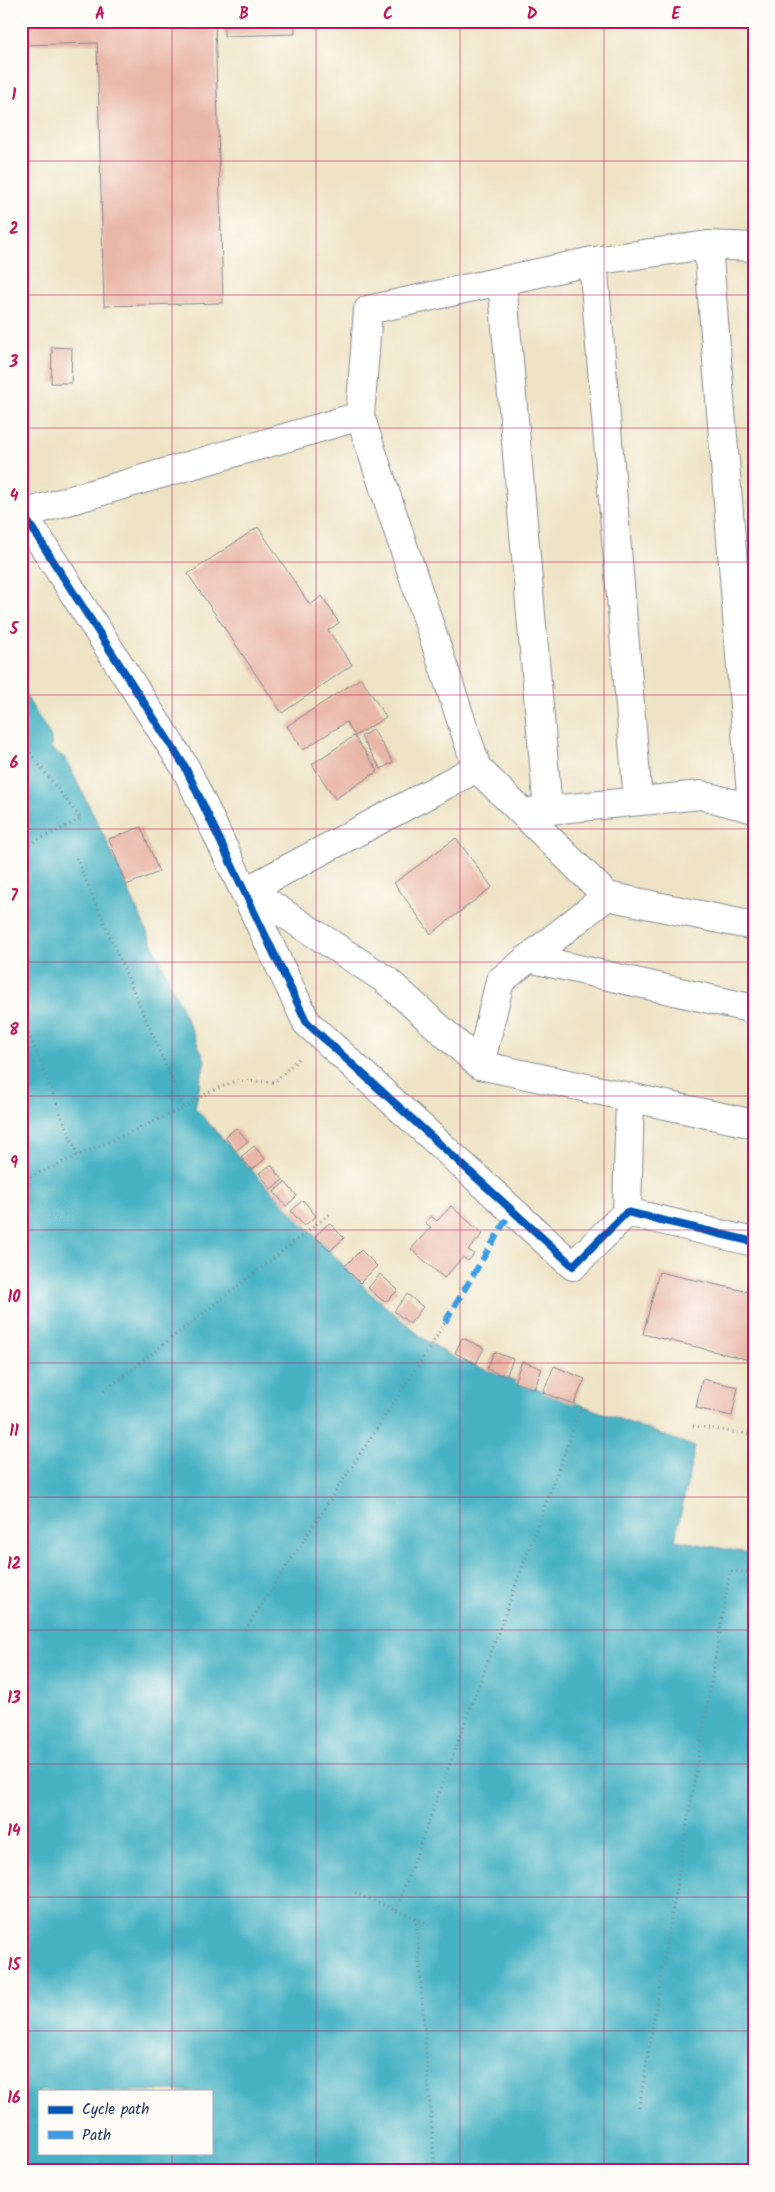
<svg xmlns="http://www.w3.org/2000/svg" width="775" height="2192" viewBox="0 0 775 2192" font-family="Kalam,sans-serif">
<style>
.water{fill:#46b2c4;stroke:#307091;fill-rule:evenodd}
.building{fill:#e9b7a8}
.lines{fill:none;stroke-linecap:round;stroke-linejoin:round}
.minor-casing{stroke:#848992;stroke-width:30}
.path{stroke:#848992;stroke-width:3;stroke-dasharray:1 4;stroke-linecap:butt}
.minor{stroke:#fff;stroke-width:28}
.quiet{stroke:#3b9de6;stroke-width:6;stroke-dasharray:12 6;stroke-linecap:butt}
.cycleway-casing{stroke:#fdfcf7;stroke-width:11}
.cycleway{stroke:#0057b8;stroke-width:8}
.grid{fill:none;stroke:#c2185b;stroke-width:1;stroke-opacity:0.55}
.neatline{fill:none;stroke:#c2185b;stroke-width:2}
.grid-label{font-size:16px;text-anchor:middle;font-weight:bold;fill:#c2185b}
</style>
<rect width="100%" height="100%" fill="#fdfcf7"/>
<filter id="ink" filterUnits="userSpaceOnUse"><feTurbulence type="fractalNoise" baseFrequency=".02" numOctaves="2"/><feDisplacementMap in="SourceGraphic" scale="10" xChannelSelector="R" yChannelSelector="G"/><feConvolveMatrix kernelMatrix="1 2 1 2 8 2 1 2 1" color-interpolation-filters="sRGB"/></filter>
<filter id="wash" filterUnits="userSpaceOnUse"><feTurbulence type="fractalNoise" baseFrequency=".0096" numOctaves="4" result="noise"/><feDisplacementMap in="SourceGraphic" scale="20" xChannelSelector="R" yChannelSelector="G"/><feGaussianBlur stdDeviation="1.12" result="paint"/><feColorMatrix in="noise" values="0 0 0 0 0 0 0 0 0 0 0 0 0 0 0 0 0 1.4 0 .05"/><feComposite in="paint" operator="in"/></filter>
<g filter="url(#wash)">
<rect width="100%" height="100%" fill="#eee3c5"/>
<path class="water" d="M 21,688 L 51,737 L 51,749 L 65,758 L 104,836 L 205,1060 L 195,1108 L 239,1157 L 371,1294 L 423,1338 L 454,1358 L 695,1447 L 675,1540 L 754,1554 L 754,2171 L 21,2171 ZM 39,2091 L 211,2091 L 211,2153 L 39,2153 Z"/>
<g id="blocks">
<path class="building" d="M 21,21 L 215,21 L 223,303 L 104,306 L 97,43 L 21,45 Z
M 224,21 L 295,21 L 295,34 L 224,36 Z
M 52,347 L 72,348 L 71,383 L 51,383 Z
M 258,527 L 310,605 L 322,596 L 339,623 L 328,630 L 352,665 L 282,713 L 188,574 Z
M 361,678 L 386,717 L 355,736 L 346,722 L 303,750 L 287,726 Z
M 373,729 L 393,762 L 381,769 L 361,737 Z
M 354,736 L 378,771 L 335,799 L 312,764 Z
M 141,827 L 159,872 L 126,885 L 109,839 Z
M 456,838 L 492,887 L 431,934 L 394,883 Z
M 236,1128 L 248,1141 L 236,1151 L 225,1137 Z
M 254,1146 L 265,1159 L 252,1170 L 241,1157 Z
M 271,1165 L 283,1180 L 271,1189 L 259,1173 Z
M 285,1182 L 297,1196 L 286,1206 L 274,1192 Z
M 303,1200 L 316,1216 L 304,1226 L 291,1211 Z
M 451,1206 L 483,1234 L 468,1250 L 474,1254 L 468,1261 L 463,1257 L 444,1278 L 411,1249 L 431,1227 L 425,1223 L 431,1216 L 437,1221 Z
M 329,1223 L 344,1238 L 330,1251 L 315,1236 Z
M 361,1250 L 377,1266 L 360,1283 L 344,1267 Z
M 659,1272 L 754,1293 L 754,1361 L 643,1334 Z
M 380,1274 L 398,1290 L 388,1300 L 383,1301 L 368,1288 Z
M 407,1294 L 423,1307 L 410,1324 L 394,1311 Z
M 462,1338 L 484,1348 L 476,1364 L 455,1353 Z
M 494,1352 L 513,1359 L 506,1377 L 487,1369 Z
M 522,1361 L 542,1369 L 534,1389 L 514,1382 Z
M 554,1366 L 585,1379 L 574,1404 L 543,1393 Z
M 702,1379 L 738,1387 L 732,1416 L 696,1408 Z"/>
</g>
</g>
<g filter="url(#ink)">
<use href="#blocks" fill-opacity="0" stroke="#848992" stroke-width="1"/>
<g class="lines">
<g class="minor-casing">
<path id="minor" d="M 708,245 L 752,808
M 593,261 L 638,801
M 502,281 L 548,810
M 360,416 L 368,310 L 593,261 L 708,245 L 754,247
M 21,511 L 185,767 L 307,1023 L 573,1266 L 627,1212 L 754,1242
M 23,514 L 360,416 L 477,768
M 530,812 L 701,795 L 754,809
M 242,886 L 386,980 L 480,1065 L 754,1124
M 248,890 L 477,768 L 607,896 L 500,981 L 480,1065
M 607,896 L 754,926
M 529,958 L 754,1009
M 627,1212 L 630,1097"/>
</g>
<path class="path" d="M 21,741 L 81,819 L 21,848
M 21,1015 L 78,1156
M 184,1108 L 207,1093 L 235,1081 L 275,1082 L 299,1058
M 21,1181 L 184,1108 L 75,855
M 104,1391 L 331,1213
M 693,1426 L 754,1435
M 245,1630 L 432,1344 L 445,1322
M 355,1893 L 429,1924
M 396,1910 L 582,1405
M 416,1918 L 435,2171
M 639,2107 L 730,1571 L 754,1572"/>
<use href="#minor" class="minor"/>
<path class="quiet" d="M 445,1322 L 512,1210"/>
<g class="cycleway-casing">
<path id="cycleway" d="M 21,511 L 185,767 L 307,1023 L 573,1266 L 627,1212 L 754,1242"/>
</g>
<use href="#cycleway" class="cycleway"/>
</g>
</g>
<path class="grid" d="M 172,21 L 172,2091M 316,21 L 316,2171M 460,21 L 460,2171M 604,21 L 604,2171M 21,161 L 754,161M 21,295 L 754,295M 21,428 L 754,428M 21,562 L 754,562M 21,695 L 754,695M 21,829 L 754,829M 21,962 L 754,962M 21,1096 L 754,1096M 21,1230 L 754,1230M 21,1363 L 754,1363M 21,1497 L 754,1497M 21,1630 L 754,1630M 21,1764 L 754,1764M 21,1897 L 754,1897M 21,2031 L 754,2031M 172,2153 L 172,2171"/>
<rect width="775" height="2192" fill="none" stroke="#fdfcf7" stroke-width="55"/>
<rect x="38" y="2090" width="175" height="65" fill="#fdfcf7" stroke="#a3aaba"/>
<rect x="48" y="2106" width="25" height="8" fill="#0057b8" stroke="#a3aaba"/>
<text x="82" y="2114" font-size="15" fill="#1b2f5e">Cycle path</text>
<rect x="48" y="2131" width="25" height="8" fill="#3b9de6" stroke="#a3aaba"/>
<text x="82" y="2140" font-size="15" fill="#1b2f5e">Path</text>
<rect x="28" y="28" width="720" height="2136" class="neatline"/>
<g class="grid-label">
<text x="100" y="19">A</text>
<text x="244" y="19">B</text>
<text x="388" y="19">C</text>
<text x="532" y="19">D</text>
<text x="676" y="19">E</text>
<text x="14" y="100">1</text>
<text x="14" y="234">2</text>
<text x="14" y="367">3</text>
<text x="14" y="501">4</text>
<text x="14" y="634">5</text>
<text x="14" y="768">6</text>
<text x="14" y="901">7</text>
<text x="14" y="1035">8</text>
<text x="14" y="1168">9</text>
<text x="14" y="1302">10</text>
<text x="14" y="1436">11</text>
<text x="14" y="1569">12</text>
<text x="14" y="1703">13</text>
<text x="14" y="1836">14</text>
<text x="14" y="1970">15</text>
<text x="14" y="2103">16</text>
</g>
</svg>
